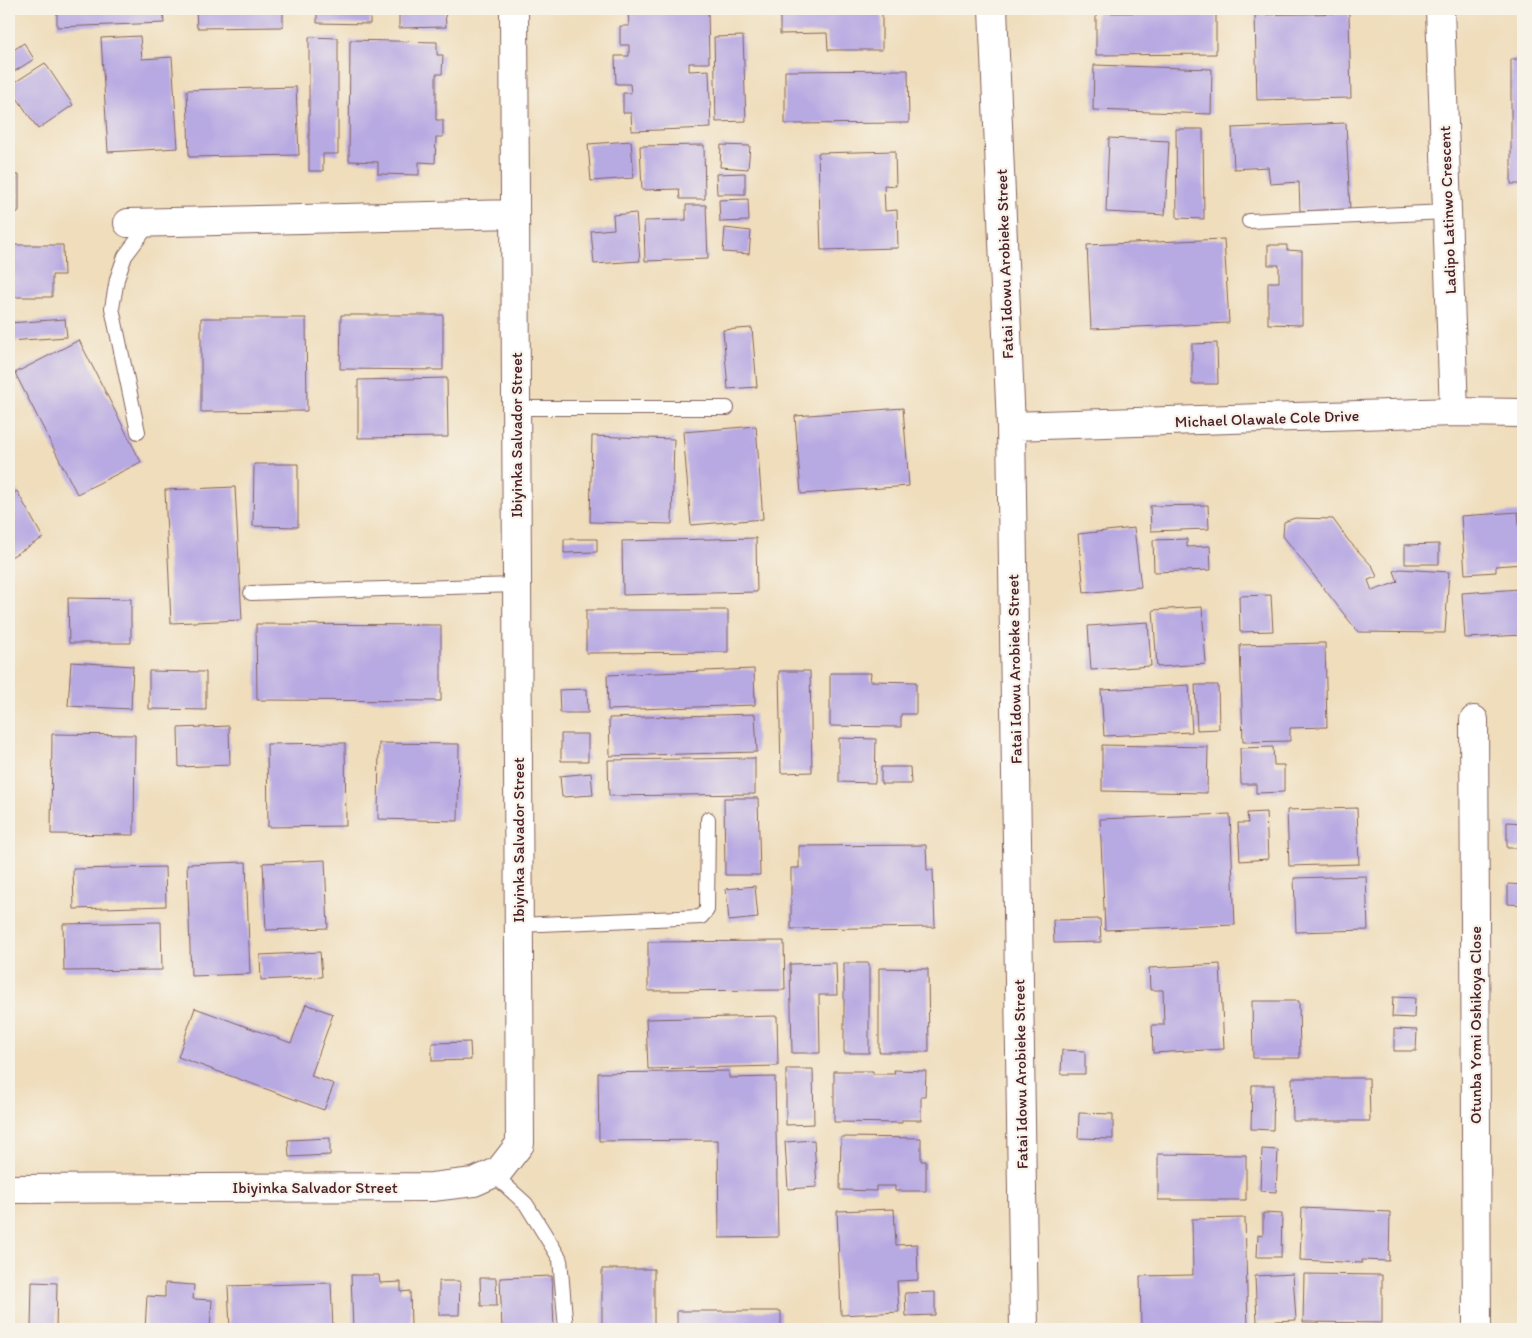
<svg xmlns="http://www.w3.org/2000/svg" width="1532" height="1338" viewBox="0 0 1532 1338" font-family="Itim,sans-serif">
<style>
.building{fill:#b7a9e2}
.lines{fill:none;stroke-linecap:round;stroke-linejoin:round}
.service-casing{stroke:#84625d;stroke-width:16}
.minor-casing{stroke:#84625d;stroke-width:30}
.service{stroke:#fff;stroke-width:14}
.minor{stroke:#fff;stroke-width:28}
.labels{text-anchor:middle;stroke-width:4.5;stroke-linejoin:round;paint-order:stroke}
.street-label{font-size:16px;fill:#4a1f2b;stroke:#f7f3e8}
</style>
<rect width="100%" height="100%" fill="#f7f3e8"/>
<filter id="ink" filterUnits="userSpaceOnUse"><feTurbulence type="fractalNoise" baseFrequency=".02" numOctaves="2"/><feDisplacementMap in="SourceGraphic" scale="10" xChannelSelector="R" yChannelSelector="G"/><feConvolveMatrix kernelMatrix="1 2 1 2 8 2 1 2 1" color-interpolation-filters="sRGB"/></filter>
<filter id="wash" filterUnits="userSpaceOnUse"><feTurbulence type="fractalNoise" baseFrequency=".0096" numOctaves="4" result="noise"/><feDisplacementMap in="SourceGraphic" scale="20" xChannelSelector="R" yChannelSelector="G"/><feGaussianBlur stdDeviation="1.12" result="paint"/><feColorMatrix in="noise" values="0 0 0 0 0 0 0 0 0 0 0 0 0 0 0 0 0 1.4 0 .05"/><feComposite in="paint" operator="in"/></filter>
<g filter="url(#wash)">
<rect width="100%" height="100%" fill="#efddbb"/>
<g id="blocks">
<path class="building" d="M 57,9 L 163,9 L 164,23 L 57,27 Z
M 196,9 L 283,9 L 283,27 L 197,28 Z
M 317,9 L 370,9 L 370,24 L 317,23 Z
M 399,9 L 445,9 L 446,27 L 399,28 Z
M 628,9 L 708,9 L 709,63 L 689,63 L 689,71 L 709,70 L 711,128 L 632,131 L 631,113 L 623,113 L 623,93 L 631,93 L 630,84 L 616,84 L 615,56 L 629,56 L 629,45 L 620,45 L 620,26 L 629,26 Z
M 780,9 L 882,9 L 882,50 L 828,50 L 827,33 L 780,34 Z
M 1216,12 L 1216,54 L 1096,55 L 1096,13 Z
M 1349,13 L 1351,98 L 1257,100 L 1255,15 Z
M 140,36 L 142,59 L 172,57 L 178,148 L 108,152 L 101,38 Z
M 743,36 L 746,121 L 716,122 L 714,37 Z
M 309,37 L 338,38 L 338,154 L 323,154 L 323,171 L 309,171 Z
M 350,40 L 437,42 L 437,55 L 443,55 L 442,74 L 436,74 L 436,120 L 443,120 L 443,137 L 436,137 L 435,163 L 419,162 L 419,175 L 378,174 L 378,162 L 349,161 Z
M 24,43 L 34,59 L 9,75 L 9,53 Z
M 1511,59 L 1523,59 L 1523,184 L 1511,184 Z
M 45,63 L 73,105 L 38,129 L 9,86 Z
M 1094,65 L 1212,69 L 1211,114 L 1093,110 Z
M 908,70 L 909,123 L 785,124 L 785,71 Z
M 296,87 L 299,155 L 189,157 L 187,90 Z
M 1346,123 L 1350,209 L 1300,211 L 1299,182 L 1270,184 L 1268,167 L 1234,169 L 1232,128 Z
M 1176,129 L 1203,129 L 1204,219 L 1177,218 Z
M 1109,138 L 1169,141 L 1165,215 L 1106,212 Z
M 631,141 L 634,178 L 591,181 L 588,144 Z
M 704,145 L 705,199 L 680,199 L 679,189 L 642,190 L 640,146 Z
M 721,145 L 750,146 L 748,169 L 720,167 Z
M 895,151 L 896,186 L 884,185 L 885,211 L 897,210 L 898,248 L 821,250 L 818,153 Z
M 745,173 L 745,194 L 717,194 L 716,174 Z
M 9,175 L 19,175 L 19,212 L 11,212 L 11,231 L 9,231 Z
M 748,199 L 749,221 L 720,222 L 719,200 Z
M 686,205 L 706,205 L 708,259 L 645,261 L 644,221 L 686,220 Z
M 636,213 L 640,261 L 594,264 L 591,231 L 614,229 L 613,215 Z
M 725,228 L 751,231 L 749,254 L 723,252 Z
M 1224,239 L 1229,323 L 1091,329 L 1087,245 Z
M 9,245 L 63,245 L 64,275 L 52,275 L 52,297 L 9,297 Z
M 1268,245 L 1287,245 L 1287,250 L 1302,251 L 1302,325 L 1268,324 L 1268,282 L 1279,282 L 1279,265 L 1268,265 Z
M 341,315 L 443,315 L 443,370 L 340,369 Z
M 201,318 L 306,318 L 307,411 L 201,412 Z
M 65,319 L 67,337 L 9,341 L 9,323 Z
M 752,328 L 757,387 L 728,389 L 723,330 Z
M 79,340 L 141,462 L 77,494 L 15,373 Z
M 1217,343 L 1218,384 L 1192,384 L 1192,344 Z
M 447,378 L 448,437 L 358,438 L 358,380 Z
M 903,408 L 909,486 L 801,494 L 795,416 Z
M 756,426 L 763,519 L 691,525 L 683,432 Z
M 592,436 L 674,439 L 672,524 L 590,522 Z
M 254,464 L 298,464 L 298,527 L 253,526 Z
M 235,487 L 242,620 L 171,623 L 165,490 Z
M 17,491 L 43,538 L 9,558 L 9,496 Z
M 1208,505 L 1209,529 L 1151,531 L 1150,506 Z
M 1518,512 L 1522,564 L 1496,566 L 1496,572 L 1465,574 L 1461,516 Z
M 1295,518 L 1333,519 L 1348,540 L 1373,567 L 1377,577 L 1368,580 L 1372,591 L 1398,582 L 1394,571 L 1400,569 L 1449,572 L 1445,633 L 1358,632 L 1283,536 L 1284,522 Z
M 1134,528 L 1141,587 L 1084,593 L 1078,534 Z
M 756,538 L 757,592 L 623,595 L 622,541 Z
M 564,539 L 597,539 L 597,552 L 564,553 Z
M 1187,539 L 1187,547 L 1210,546 L 1211,570 L 1154,572 L 1153,540 Z
M 1439,544 L 1439,564 L 1405,564 L 1405,545 Z
M 1520,589 L 1523,635 L 1465,638 L 1462,593 Z
M 1271,595 L 1273,631 L 1240,632 L 1239,596 Z
M 68,598 L 131,599 L 131,643 L 69,643 Z
M 1202,607 L 1206,664 L 1157,667 L 1153,610 Z
M 586,610 L 728,610 L 728,652 L 586,653 Z
M 1148,622 L 1151,666 L 1091,670 L 1088,626 Z
M 256,624 L 441,625 L 441,701 L 257,700 Z
M 1325,643 L 1327,727 L 1290,728 L 1290,741 L 1243,742 L 1240,645 Z
M 71,662 L 133,666 L 131,709 L 68,706 Z
M 754,669 L 755,705 L 608,710 L 607,675 Z
M 149,671 L 206,672 L 206,710 L 149,709 Z
M 779,671 L 810,671 L 812,772 L 781,773 Z
M 830,673 L 871,673 L 870,681 L 916,682 L 916,714 L 901,714 L 901,727 L 830,726 Z
M 1189,685 L 1192,732 L 1104,736 L 1101,690 Z
M 1195,685 L 1218,685 L 1219,729 L 1197,730 Z
M 587,689 L 588,713 L 560,713 L 559,690 Z
M 755,714 L 757,752 L 610,756 L 609,718 Z
M 229,726 L 230,765 L 179,767 L 178,728 Z
M 52,734 L 135,735 L 134,835 L 51,834 Z
M 561,734 L 588,734 L 588,761 L 561,761 Z
M 839,738 L 876,739 L 875,783 L 839,782 Z
M 345,743 L 346,826 L 268,827 L 267,744 Z
M 379,743 L 459,744 L 458,821 L 378,819 Z
M 1102,745 L 1208,747 L 1207,793 L 1102,791 Z
M 1273,747 L 1274,765 L 1284,765 L 1284,792 L 1256,793 L 1256,784 L 1241,784 L 1240,748 Z
M 755,758 L 755,794 L 609,796 L 608,760 Z
M 881,767 L 910,767 L 911,784 L 881,784 Z
M 591,773 L 593,795 L 562,797 L 560,776 Z
M 724,798 L 758,798 L 760,875 L 725,875 Z
M 1357,808 L 1359,864 L 1289,866 L 1287,810 Z
M 1266,812 L 1268,859 L 1240,861 L 1238,823 L 1248,823 L 1247,813 Z
M 1230,814 L 1235,925 L 1105,930 L 1100,819 Z
M 1507,822 L 1523,823 L 1523,848 L 1507,848 Z
M 926,845 L 927,870 L 933,870 L 935,927 L 791,929 L 791,868 L 799,868 L 799,846 Z
M 325,860 L 328,928 L 266,930 L 263,863 Z
M 246,862 L 250,974 L 191,976 L 187,864 Z
M 165,867 L 166,906 L 74,909 L 73,869 Z
M 1366,876 L 1368,930 L 1296,932 L 1294,878 Z
M 1508,884 L 1523,885 L 1523,905 L 1508,904 Z
M 755,886 L 758,918 L 729,921 L 726,889 Z
M 1100,919 L 1101,942 L 1054,943 L 1053,920 Z
M 161,922 L 162,970 L 64,971 L 63,924 Z
M 784,941 L 785,990 L 648,991 L 648,942 Z
M 320,952 L 322,977 L 261,980 L 260,955 Z
M 836,963 L 837,995 L 819,995 L 820,1053 L 792,1053 L 790,964 Z
M 844,963 L 869,963 L 869,1053 L 844,1053 Z
M 1220,964 L 1224,1049 L 1153,1053 L 1152,1025 L 1164,1025 L 1163,990 L 1150,990 L 1149,968 Z
M 879,968 L 928,969 L 929,1052 L 879,1052 Z
M 1393,997 L 1415,998 L 1414,1018 L 1392,1017 Z
M 1252,1001 L 1299,1001 L 1300,1058 L 1253,1058 Z
M 306,1004 L 333,1014 L 311,1076 L 334,1084 L 324,1110 L 178,1057 L 195,1008 L 291,1043 Z
M 777,1016 L 778,1066 L 648,1069 L 646,1019 Z
M 1394,1029 L 1417,1030 L 1416,1051 L 1394,1051 Z
M 470,1042 L 471,1060 L 432,1061 L 432,1043 Z
M 1062,1050 L 1085,1051 L 1085,1074 L 1061,1074 Z
M 786,1069 L 813,1069 L 814,1124 L 786,1125 Z
M 894,1070 L 926,1071 L 925,1096 L 921,1096 L 921,1120 L 902,1120 L 902,1123 L 834,1122 L 834,1071 L 873,1071 L 873,1074 L 895,1074 Z
M 729,1071 L 729,1078 L 775,1077 L 778,1237 L 719,1238 L 718,1140 L 599,1141 L 598,1073 Z
M 1292,1078 L 1369,1078 L 1370,1121 L 1293,1121 Z
M 1252,1085 L 1274,1085 L 1273,1130 L 1251,1129 Z
M 1079,1113 L 1113,1114 L 1113,1139 L 1078,1138 Z
M 841,1137 L 921,1138 L 921,1161 L 926,1161 L 926,1191 L 895,1191 L 895,1186 L 876,1186 L 876,1191 L 840,1190 Z
M 330,1138 L 330,1155 L 289,1157 L 288,1140 Z
M 814,1140 L 817,1187 L 788,1189 L 785,1142 Z
M 1262,1149 L 1278,1150 L 1276,1192 L 1260,1191 Z
M 1158,1154 L 1246,1155 L 1246,1200 L 1158,1200 Z
M 1302,1208 L 1390,1212 L 1389,1261 L 1362,1260 L 1362,1263 L 1300,1260 Z
M 894,1209 L 896,1245 L 917,1244 L 918,1280 L 897,1281 L 899,1312 L 841,1315 L 837,1211 Z
M 1263,1213 L 1282,1214 L 1281,1257 L 1257,1257 L 1258,1235 L 1263,1236 Z
M 1245,1218 L 1248,1329 L 1141,1329 L 1140,1276 L 1193,1275 L 1192,1219 Z
M 602,1269 L 654,1269 L 654,1329 L 602,1329 Z
M 1293,1274 L 1296,1320 L 1257,1322 L 1255,1276 Z
M 1304,1274 L 1382,1275 L 1382,1323 L 1303,1322 Z
M 351,1275 L 379,1275 L 380,1283 L 401,1282 L 401,1292 L 410,1291 L 411,1327 L 402,1328 L 403,1329 L 353,1329 Z
M 552,1276 L 554,1329 L 502,1329 L 500,1278 Z
M 480,1278 L 496,1278 L 497,1306 L 481,1306 Z
M 439,1281 L 460,1281 L 459,1315 L 439,1315 Z
M 32,1282 L 57,1283 L 56,1329 L 31,1329 Z
M 165,1283 L 194,1285 L 193,1299 L 212,1300 L 210,1329 L 145,1329 L 147,1296 L 165,1297 Z
M 331,1283 L 333,1329 L 230,1329 L 228,1286 Z
M 935,1292 L 935,1315 L 906,1316 L 905,1293 Z
M 677,1311 L 781,1311 L 781,1329 L 677,1329 Z"/>
</g>
</g>
<g filter="url(#ink)">
<use href="#blocks" fill-opacity="0" stroke="#84625d" stroke-width="1"/>
<g class="lines">
<g class="service-casing">
<path id="service" d="M 1249,221 L 1447,212
M 516,408 L 727,408
M 138,432 L 112,308 L 117,279 L 125,256 L 150,223
M 251,593 L 517,585
M 518,925 L 701,917 L 707,910 L 708,819
M 493,1174 L 526,1204 L 560,1259 L 566,1329"/>
</g>
<g class="minor-casing">
<path id="minor" d="M 993,9 L 1011,426 L 1024,1329
M 1440,9 L 1454,412
M 128,223 L 515,214
M 1011,426 L 1454,412 L 1523,413
M 1474,720 L 1477,1329
M 9,1189 L 432,1187 L 474,1182 L 499,1171 L 520,1144 L 514,9"/>
</g>
<use href="#service" class="service"/>
<use href="#minor" class="minor"/>
</g>
</g>
<g class="labels">
<g class="street-label">
<text transform="translate(1447 210) rotate(-92)" y="6">Ladipo Latinwo Crescent</text>
<text transform="translate(1004 264) rotate(-92)" y="6">Fatai Idowu Arobieke Street</text>
<text transform="translate(1267 418) rotate(-2)" y="6">Michael Olawale Cole Drive</text>
<text transform="translate(516 435) rotate(-90)" y="6">Ibiyinka Salvador Street</text>
<text transform="translate(1014 669) rotate(-91)" y="6">Fatai Idowu Arobieke Street</text>
<text transform="translate(518 840) rotate(-90)" y="6">Ibiyinka Salvador Street</text>
<text transform="translate(1475 1025) rotate(-90)" y="6">Otunba Yomi Oshikoya Close</text>
<text transform="translate(1020 1074) rotate(-91)" y="6">Fatai Idowu Arobieke Street</text>
<text x="315" y="1193">Ibiyinka Salvador Street</text>
</g>
</g>
<rect width="1532" height="1338" fill="none" stroke="#f7f3e8" stroke-width="30"/>
</svg>
